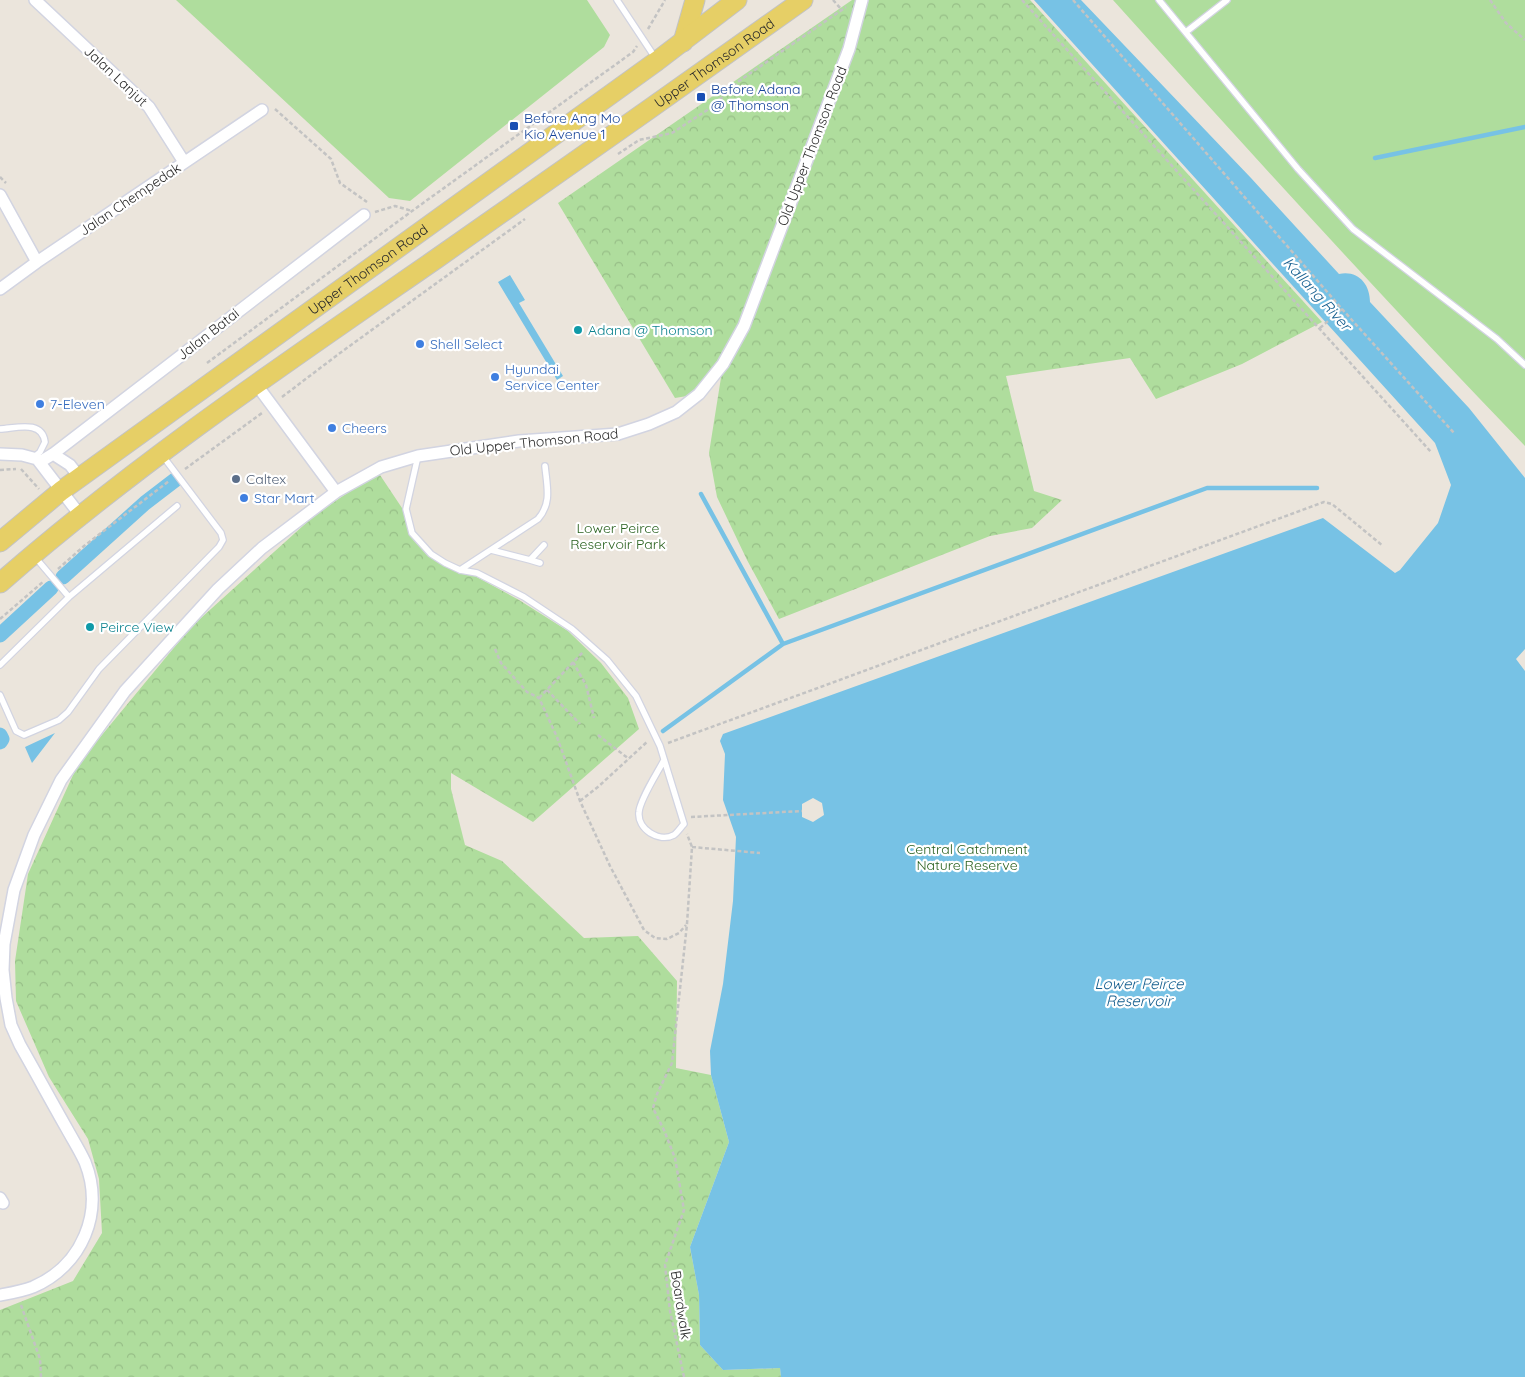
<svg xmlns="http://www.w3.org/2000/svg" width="1525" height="1377" viewBox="0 0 1525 1377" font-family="Quicksand,sans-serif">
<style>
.green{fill:#afdd9d}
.forest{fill:url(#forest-crowns)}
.water{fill:#77c2e5}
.pier{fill:#ebe5dc}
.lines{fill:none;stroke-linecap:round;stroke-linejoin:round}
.stream{stroke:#77c2e5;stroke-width:4.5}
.canal{stroke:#77c2e5;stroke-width:15}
.lane-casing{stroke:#d2d4e1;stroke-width:8}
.street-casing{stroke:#d2d4e1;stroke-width:14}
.primary-casing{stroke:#c3c3c3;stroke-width:21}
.path{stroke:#c3c3c3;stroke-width:2.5;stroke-dasharray:4 2.5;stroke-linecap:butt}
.lane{stroke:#fff;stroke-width:5.5}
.street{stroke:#fff;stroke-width:11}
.primary{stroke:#e6cf66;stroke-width:19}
.transit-dot{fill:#1a4fb4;stroke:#fff;stroke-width:2}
.culture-dot{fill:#0f9aa8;stroke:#fff;stroke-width:2}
.shop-dot{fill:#3f7fe0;stroke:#fff;stroke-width:2}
.service-dot{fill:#5c6f8a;stroke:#fff;stroke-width:2}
.labels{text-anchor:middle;stroke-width:4.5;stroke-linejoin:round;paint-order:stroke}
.street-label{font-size:14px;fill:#2a2a2a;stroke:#fff}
.transit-label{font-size:14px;fill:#164399;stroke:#fff;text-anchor:start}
.culture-label{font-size:14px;fill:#0d838f;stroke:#fff;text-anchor:start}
.shop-label{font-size:14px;fill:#366cbe;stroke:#fff;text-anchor:start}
.service-label{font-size:14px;fill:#4e5e75;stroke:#fff;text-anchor:start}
.park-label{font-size:14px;fill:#29611f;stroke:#fff}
.water-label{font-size:15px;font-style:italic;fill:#176090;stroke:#fff}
</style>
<defs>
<pattern id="forest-crowns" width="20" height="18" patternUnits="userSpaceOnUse" patternTransform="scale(1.25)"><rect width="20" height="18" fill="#afdd9d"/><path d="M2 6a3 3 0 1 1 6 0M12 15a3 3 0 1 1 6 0" fill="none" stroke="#97be87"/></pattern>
</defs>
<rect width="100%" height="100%" fill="#ebe5dc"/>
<path class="green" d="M 176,0 L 587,0 L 610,35 L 604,47 L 410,201 L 389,198 Z
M 1113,0 L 1525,0 L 1525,446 C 1384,300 1248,150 1113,0 Z"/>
<path class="forest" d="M 852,0 L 1030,0 L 1322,322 L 1242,364 L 1156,399 L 1130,358 L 1006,376 L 1034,491 L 1062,500 L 1032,528 L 990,536 L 779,619 L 747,560 L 717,497 L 709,453 L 723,365 L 699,394 L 675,398 L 558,203 Z
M 378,472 L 406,514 L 421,544 L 438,558 L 451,563 L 519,600 L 568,631 L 601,663 L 628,698 L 639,729 L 533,822 L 451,773 L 451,789 L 465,845 L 502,861 L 584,938 L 638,936 L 677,981 L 676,1068 L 711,1075 L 729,1142 L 690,1247 L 699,1295 L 700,1345 L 723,1370 L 780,1368 L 781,1377 L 0,1377 L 0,1310 L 73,1281 L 102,1233 L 99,1179 L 88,1139 L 49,1077 L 16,1001 L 15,961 L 28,874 L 78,764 L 191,627 L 315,515 Z"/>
<path class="water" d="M 1034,0 L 1081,0 L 1251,178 L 1339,274 C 1358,270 1370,284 1370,302 L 1469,408 L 1525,478 L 1525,649 L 1516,659 L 1525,671 L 1525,1377 L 781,1377 L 780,1368 L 723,1370 L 700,1345 L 699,1295 L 690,1247 L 729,1142 L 711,1075 L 710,1051 L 723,984 L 733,901 L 736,837 L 723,800 L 725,754 L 720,741 L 723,734 L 1323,518 L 1395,573 L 1400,570 L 1438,523 L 1451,485 L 1435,443 Z
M 510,275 L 525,300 L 519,303 L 563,376 L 557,380 L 498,282 Z
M 55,733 L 32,763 L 25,747 Z"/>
<path class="pier" d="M 813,798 L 822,803 L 824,815 L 813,822 L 802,817 L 802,804 Z"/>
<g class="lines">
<path class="stream" d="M 1375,158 L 1525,127
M 701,494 L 783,644 L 1207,488 L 1317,488
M 663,731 L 783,644"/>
<path class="canal" d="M 63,577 L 145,503 L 175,480
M 0,635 L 51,588
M 0,735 L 2,739 L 0,742"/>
<g class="lane-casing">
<path id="lane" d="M 617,0 L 656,59
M 1159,0 L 1298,169 L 1353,229 L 1497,339 L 1525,365
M 1186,32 L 1227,0
M 0,429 C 17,428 42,420 45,442 L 40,452 L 34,457
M 418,456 L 406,509 L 412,533 L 431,554 L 445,563 L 460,570 L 477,573 L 524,597 L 572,629 L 607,660 L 636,696 L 660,746 L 684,824 C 681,827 677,833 674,835 C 659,843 637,829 639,812 C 640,799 658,772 664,760
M 491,550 L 530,560 L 544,545
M 35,557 L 69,597
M 530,560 L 540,563
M 460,570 L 538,519 C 552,503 547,487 545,466
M 0,665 L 69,597 L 177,506
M 0,695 L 16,731 L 24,735 L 59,720 L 68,712 L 99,669 L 219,547 L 223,540 L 221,533 L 162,455"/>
</g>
<g class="street-casing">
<path id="street" d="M 35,0 L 149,107 L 184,162
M 0,195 L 37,262
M 0,289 L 37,262 L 262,110
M 256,384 L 336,492
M 0,454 L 22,455 L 37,459 L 80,515
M 53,454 L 70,465 L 80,478
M 40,462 L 53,454 L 364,215
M 0,1198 L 3,1203
M 0,1295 C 11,1293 23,1291 33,1287 C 82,1266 105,1212 85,1162 C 80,1151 73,1140 67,1129 C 51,1101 36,1073 20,1045 L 11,1025 L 6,998 L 3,970 L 4,944 L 14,890 L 34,835 L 61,780 L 125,691 L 218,589 L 262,548 L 336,492 L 381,467 L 418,456 L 519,441 L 618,434 L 649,424 L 676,412 L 699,394 L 723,364 L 744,326 L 849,49 L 862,0"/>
</g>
<g class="primary-casing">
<g id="primary">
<path d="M 683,42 L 695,0"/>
<path id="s1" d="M 0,542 L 61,491 L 657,61 L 737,0"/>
<path id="s2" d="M 0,583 C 137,463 287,362 436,259 C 559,173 681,87 803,0"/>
</g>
</g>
<path class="path" d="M 833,0 L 842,10
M 1022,0 L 1431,452
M 1073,0 L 1342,309 L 1454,433
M 1490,0 L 1506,23 L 1525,40
M 648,29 L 665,0
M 275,109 L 331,159 L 340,183 L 367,202
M 618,154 L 639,140 L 672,133 L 712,107 L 739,81 L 846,7
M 0,177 L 6,183
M 375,212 L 395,206 L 412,211
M 1320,328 L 1342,309
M 207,363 L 412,211 L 633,52 L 637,46
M 282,397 L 340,353 L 525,219
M 21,469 L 39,489
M 185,469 L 262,413
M 0,470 L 16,469
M 58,569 L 84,546 L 169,481
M 0,619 L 44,581
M 495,649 L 501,663 L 527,692 L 539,698 L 557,737 L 580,801 L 610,866 L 644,930 L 655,938 L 667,939 L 679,933 L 686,925
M 573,662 L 586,685 L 594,718
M 547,690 L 580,724
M 539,698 L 583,652
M 598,735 L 629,759
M 668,743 L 1324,502 L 1332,504 L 1383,546
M 580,801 L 599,786 L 648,741
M 691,817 L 802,811
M 692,847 L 760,853
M 21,1305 L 40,1359 L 41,1377
M 684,1377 L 670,1311 L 665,1265 L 684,1210 L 675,1158 L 664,1130 L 653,1108 L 657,1094 L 672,1063 L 687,924 L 692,847 L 687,834"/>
<use href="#lane" class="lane"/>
<use href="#street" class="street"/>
<use href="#primary" class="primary"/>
</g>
<g class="transit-dot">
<rect x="696" y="92" width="10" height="10" rx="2.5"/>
<rect x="509" y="121" width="10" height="10" rx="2.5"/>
</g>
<g class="culture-dot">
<circle cx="578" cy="330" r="5"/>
<circle cx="90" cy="627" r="5"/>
</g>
<g class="shop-dot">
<circle cx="420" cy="344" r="5"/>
<circle cx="495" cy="377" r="5"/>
<circle cx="40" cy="404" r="5"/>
<circle cx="332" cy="428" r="5"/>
<circle cx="244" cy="498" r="5"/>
</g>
<circle class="service-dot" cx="236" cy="479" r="5"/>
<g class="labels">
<g class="street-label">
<text dy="5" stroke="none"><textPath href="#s2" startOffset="884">Upper Thomson Road</textPath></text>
<text transform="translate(116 76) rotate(43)" y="5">Jalan Lanjut</text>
<text transform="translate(812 146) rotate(-69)" y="5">Old Upper Thomson Road</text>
<text transform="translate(130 199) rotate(-34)" y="5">Jalan Chempedak</text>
<text dy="5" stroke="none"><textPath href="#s1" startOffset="458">Upper Thomson Road</textPath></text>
<text transform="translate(208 334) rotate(-38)" y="5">Jalan Batai</text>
<text transform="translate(534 442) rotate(-6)" y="5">Old Upper Thomson Road</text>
<text transform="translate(681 1305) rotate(81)" y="5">Boardwalk</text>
</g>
<g class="transit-label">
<text x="711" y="94">Before Adana<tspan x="711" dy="16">@ Thomson</tspan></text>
<text x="524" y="123">Before Ang Mo<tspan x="524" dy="16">Kio Avenue 1</tspan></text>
</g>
<g class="culture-label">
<text x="588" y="335">Adana @ Thomson</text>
<text x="100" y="632">Peirce View</text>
</g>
<g class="shop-label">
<text x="430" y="349">Shell Select</text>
<text x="505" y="374">Hyundai<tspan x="505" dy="16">Service Center</tspan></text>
<text x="50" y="409">7-Eleven</text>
<text x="342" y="433">Cheers</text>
<text x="254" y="503">Star Mart</text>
</g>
<g class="service-label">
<text x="246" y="484">Caltex</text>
</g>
<g class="park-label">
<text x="618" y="533">Lower Peirce<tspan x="618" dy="16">Reservoir Park</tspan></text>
<text x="967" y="854">Central Catchment<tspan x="967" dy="16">Nature Reserve</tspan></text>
</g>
<g class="water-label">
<text transform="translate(1317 294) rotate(48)" y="5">Kallang River</text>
<text x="1139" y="989">Lower Peirce<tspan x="1139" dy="17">Reservoir</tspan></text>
</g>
</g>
</svg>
